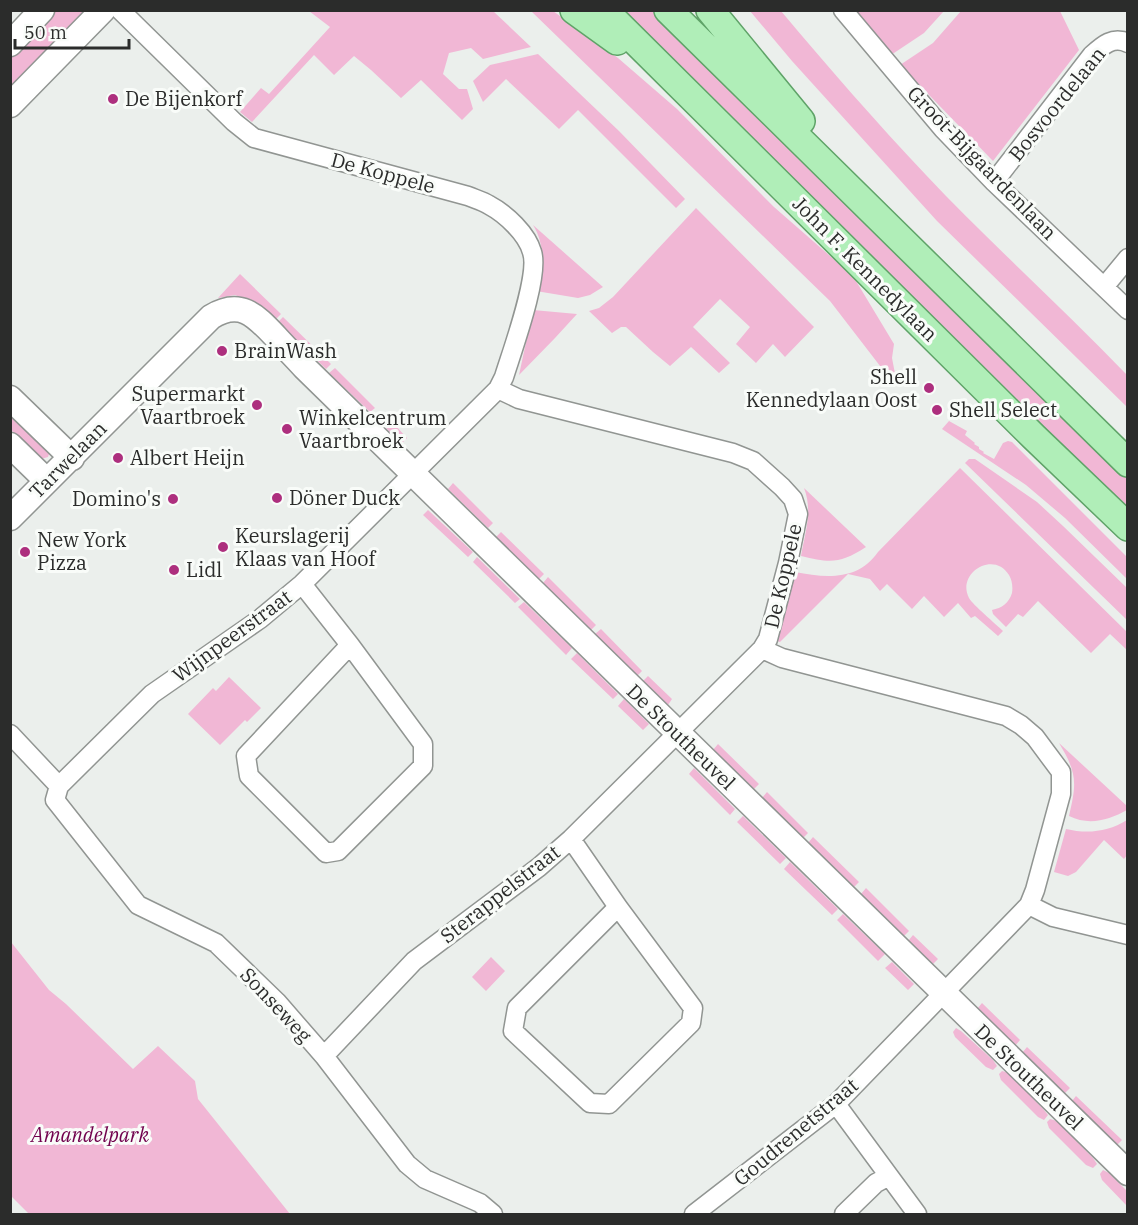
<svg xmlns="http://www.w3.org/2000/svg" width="1138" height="1225" viewBox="0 0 1138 1225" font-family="'IBM Plex Serif',serif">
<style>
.green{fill:#f1b7d5}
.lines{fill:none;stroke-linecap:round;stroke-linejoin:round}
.street-casing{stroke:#919592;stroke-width:21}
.secondary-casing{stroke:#919592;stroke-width:27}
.primary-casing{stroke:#5fa368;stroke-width:30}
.street{stroke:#fff;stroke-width:18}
.secondary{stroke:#fff;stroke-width:24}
.primary{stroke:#b0eeb8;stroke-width:27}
.poi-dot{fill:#ad2f7e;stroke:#f9fcf9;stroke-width:2}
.labels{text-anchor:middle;stroke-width:6;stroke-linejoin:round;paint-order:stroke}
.poi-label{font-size:20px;fill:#2b2c2b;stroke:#f9fcf9;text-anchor:start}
.street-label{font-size:20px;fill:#2b2c2b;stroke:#f9fcf9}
.park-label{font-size:20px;font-style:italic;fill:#70004d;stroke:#f9fcf9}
</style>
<rect width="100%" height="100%" fill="#ebefec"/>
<path class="green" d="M 49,11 L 92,11 L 11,96 L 11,51 Z
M 309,11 L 493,11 L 531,47 L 483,59 L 471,48 L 449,53 L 443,74 L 459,89 L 467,89 L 473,109 L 462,120 L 421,80 L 401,98 L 371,70 L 354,56 L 334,75 L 314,55 L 252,122 L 240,112 L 261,88 L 269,94 L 330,27 Z
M 531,11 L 553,11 L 618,58 L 677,109 L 774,207 L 853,276 L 894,344 L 892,358 L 897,384 L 887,375 L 830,301 Z
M 620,11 L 653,11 L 1127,476 L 1127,509 L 894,283 Z
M 750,11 L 781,11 C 828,67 876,122 926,175 C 991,244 1062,307 1127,375 L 1127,407 L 937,221 L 792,61 Z
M 854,11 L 944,11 L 924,33 L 891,55 Z
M 961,11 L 1060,11 L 1079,50 L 993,161 L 900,65 L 933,43 Z
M 538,54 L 619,131 L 685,199 L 676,208 L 578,110 L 559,129 L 506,79 L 483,102 L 473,81 L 490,65 Z
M 696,208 L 814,327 L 785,357 L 773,344 L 756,363 L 736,344 L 750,327 L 720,299 L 693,327 L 730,363 L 719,373 L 691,347 L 670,366 L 653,352 L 626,327 L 621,327 L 612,333 L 589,311 L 599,308 L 613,297 Z
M 533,225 L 603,287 L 590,295 L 578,298 L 536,291 C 543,268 546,246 533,225 Z
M 240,274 L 281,314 L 276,319 L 255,303 L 235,295 L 218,298 Z
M 533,310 L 577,314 L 555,338 L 519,375 Z
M 283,317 L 331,364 L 326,369 L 278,322 Z
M 335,368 L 375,408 L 370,412 L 329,373 Z
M 10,410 L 50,451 L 48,457 L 41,459 L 11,430 Z
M 383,412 L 407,438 L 401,444 L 377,418 Z
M 949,421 L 967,431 L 965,435 L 975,443 L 974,444 L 979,447 L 979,449 L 984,452 L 983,453 L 994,459 L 1003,443 L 1008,441 L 1012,442 L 1127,557 L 1127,579 L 1065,518 L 1026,485 L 942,429 Z
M 969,459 L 975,459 L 1037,502 L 1063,526 L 1127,588 L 1127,620 L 965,463 Z
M 960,468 L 1127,632 L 1128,651 L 1110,634 L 1091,653 L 1038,601 L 1023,617 L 1018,614 L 1006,627 L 993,614 L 992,610 C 1002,608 1009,603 1012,593 C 1013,587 1012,580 1009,575 C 994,550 956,573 969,598 C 973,605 996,624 1003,631 L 998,636 L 975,616 L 971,618 L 958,603 L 944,617 L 924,596 L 912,609 L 887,584 L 880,591 L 870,579 L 848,574 L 780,642 L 777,641 L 795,572 C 826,578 858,581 878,552 Z
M 453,483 L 493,523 L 488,528 L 448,489 Z
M 804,488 L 866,547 C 840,564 830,563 801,556 C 805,533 813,511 804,488 Z
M 428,510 L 473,552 L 468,557 L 423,515 Z
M 501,532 L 544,574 L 539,579 L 496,537 Z
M 477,557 L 520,599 L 515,603 L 473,562 Z
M 548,577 L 596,625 L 591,630 L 543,583 Z
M 524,602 L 572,648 L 566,655 L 518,607 Z
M 601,629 L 642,671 L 637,676 L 595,634 Z
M 577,653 L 618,694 L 613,699 L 571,659 Z
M 648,676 L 672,699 L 668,705 L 643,681 Z
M 229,677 L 261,708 L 247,722 L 245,720 L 220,745 L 188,714 L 213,688 L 216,691 Z
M 624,699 L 649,724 L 643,730 L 618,706 Z
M 1059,743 L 1127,806 L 1127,810 C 1109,820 1089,826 1069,816 C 1077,782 1077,773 1059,743 Z
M 718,744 L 759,784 L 754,789 L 713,750 Z
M 694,768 L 735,809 L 730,815 L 689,774 Z
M 767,792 L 808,833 L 803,838 L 762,798 Z
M 743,816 L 786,858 L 780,864 L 737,822 Z
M 1127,820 L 1127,855 L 1124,859 L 1104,840 L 1076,872 L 1068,876 L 1054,872 L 1066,829 C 1087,834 1108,832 1127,820 Z
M 813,837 L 859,882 L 854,887 L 808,843 Z
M 790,862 L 838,909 L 832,915 L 784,869 Z
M 866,888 L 909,931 L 904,936 L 861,894 Z
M 843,914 L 885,954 L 878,961 L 837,920 Z
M 913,935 L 938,959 L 932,965 L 908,941 Z
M 11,942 L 49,990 L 66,1004 L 133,1069 L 158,1046 L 195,1081 L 198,1099 L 290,1214 L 29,1214 L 11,1196 Z
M 491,957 L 505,971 L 486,991 L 472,977 Z
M 892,962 L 914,984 L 908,990 L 885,968 Z
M 982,1003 L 1020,1040 L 1015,1046 L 977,1009 Z
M 956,1028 L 961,1031 L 993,1060 L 997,1066 L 993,1070 L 986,1067 L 955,1037 L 953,1032 Z
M 1027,1047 L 1070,1088 L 1065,1093 L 1022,1053 Z
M 1002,1071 L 1009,1073 L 1044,1110 L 1048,1115 L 1044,1120 L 1038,1117 L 1001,1080 L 999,1074 Z
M 1076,1096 L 1122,1140 L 1117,1145 L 1072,1101 Z
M 1050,1119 L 1057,1121 L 1093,1158 L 1097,1164 L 1093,1168 L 1086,1165 L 1049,1128 L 1047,1122 Z
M 1103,1170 L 1109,1173 L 1127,1191 L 1127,1206 L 1102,1180 L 1100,1174 Z"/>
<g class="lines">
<g class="street-casing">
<path id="street" d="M 120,10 L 234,122 L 254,138 L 468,196 C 475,199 483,201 489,205 C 506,214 527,234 532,252 C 540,275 512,351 504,377 L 498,389 L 302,584 L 260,619 L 152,694 L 59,786 L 55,800 L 138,905 L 216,943 L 277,1002 L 324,1056 L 407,1164 L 425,1179 L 480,1203 L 493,1214
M 843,10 L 943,129 L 994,182 L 1128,310
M 994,182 L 1092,55 C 1103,45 1113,36 1128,43
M 1104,287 L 1128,258
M 302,584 L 350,645 L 246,756 L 249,776 L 326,853 L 338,851 L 423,766 L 423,744 L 350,645
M 10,734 L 59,786
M 571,839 L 618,907 L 517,1008 L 513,1031 L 590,1103 L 609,1104 L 691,1023 L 693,1008 L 618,907
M 1029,905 L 1053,917 L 1128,935
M 324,1056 L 414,961 L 539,867 L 571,839 L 762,649 L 768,639 L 788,563 L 798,514 L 793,499 L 782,487 L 753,461 L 733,453 L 519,399 L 498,389
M 836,1104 L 917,1214
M 694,1214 L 836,1104 L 1029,905 L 1035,890 L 1061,794 L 1061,772 L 1035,737 L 1021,725 L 1006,716 L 782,658 L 762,649
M 844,1214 L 876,1183 L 889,1176"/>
</g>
<g class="secondary-casing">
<path id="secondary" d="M 10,44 L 42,10
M 10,105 L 103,10
M 10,398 L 72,458
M 10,445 L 47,481
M 10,518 L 211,317 C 240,299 255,315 275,336 C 284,346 294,356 304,367 L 1128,1173"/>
</g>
<g class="primary-casing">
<path id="primary" d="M 574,10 L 617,41
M 604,10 L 1034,437 L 1128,527
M 668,10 L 1128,463
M 710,10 L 801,121"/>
</g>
<use href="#street" class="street"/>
<use href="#secondary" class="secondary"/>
<use href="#primary" class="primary"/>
</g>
<g class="poi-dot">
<circle cx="113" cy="99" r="6"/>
<circle cx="222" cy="351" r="6"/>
<circle cx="929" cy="388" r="6"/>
<circle cx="257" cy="405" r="6"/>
<circle cx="937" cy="410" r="6"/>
<circle cx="287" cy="429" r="6"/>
<circle cx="118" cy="458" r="6"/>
<circle cx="277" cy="498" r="6"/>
<circle cx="173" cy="499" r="6"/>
<circle cx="223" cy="547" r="6"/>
<circle cx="25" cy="552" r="6"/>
<circle cx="174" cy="570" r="6"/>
</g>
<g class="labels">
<g class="poi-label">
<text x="125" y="106">De Bijenkorf</text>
<text x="234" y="358">BrainWash</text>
<text x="917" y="384" text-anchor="end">Shell<tspan x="917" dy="23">Kennedylaan Oost</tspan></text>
<text x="245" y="401" text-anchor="end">Supermarkt<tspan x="245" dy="23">Vaartbroek</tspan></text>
<text x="949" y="417">Shell Select</text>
<text x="299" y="425">Winkelcentrum<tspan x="299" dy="23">Vaartbroek</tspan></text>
<text x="130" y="465">Albert Heijn</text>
<text x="289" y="505">Döner Duck</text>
<text x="161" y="506" text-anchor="end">Domino's</text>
<text x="235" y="543">Keurslagerij<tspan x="235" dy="23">Klaas van Hoof</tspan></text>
<text x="37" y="547">New York<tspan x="37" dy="23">Pizza</tspan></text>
<text x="186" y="577">Lidl</text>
</g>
<g class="street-label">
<text transform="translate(1057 104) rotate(-51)" y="7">Bosvoordelaan</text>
<text transform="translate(982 163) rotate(46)" y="7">Groot-Bijgaardenlaan</text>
<text transform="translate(383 173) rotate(15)" y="7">De Koppele</text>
<text transform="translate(865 269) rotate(45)" y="7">John F. Kennedylaan</text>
<text transform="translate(68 460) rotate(-45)" y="7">Tarwelaan</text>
<text transform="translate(783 576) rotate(-77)" y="7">De Koppele</text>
<text transform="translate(232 636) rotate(-36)" y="7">Wijnpeerstraat</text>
<text transform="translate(681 737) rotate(44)" y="7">De Stoutheuvel</text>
<text transform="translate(500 894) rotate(-38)" y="7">Sterappelstraat</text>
<text transform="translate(276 1005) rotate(47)" y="7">Sonseweg</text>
<text transform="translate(1029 1077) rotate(44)" y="7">De Stoutheuvel</text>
<text transform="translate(796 1132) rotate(-40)" y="7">Goudrenetstraat</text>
</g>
<g class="park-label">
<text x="90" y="1142">Amandelpark</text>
</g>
</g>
<rect width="1138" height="1225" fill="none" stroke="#2b2c2b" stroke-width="24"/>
<path d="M15 39v9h114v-9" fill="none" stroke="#2b2c2b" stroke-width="3"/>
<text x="24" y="39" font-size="18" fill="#2b2c2b" stroke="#f9fcf9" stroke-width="4.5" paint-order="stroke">50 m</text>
</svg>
